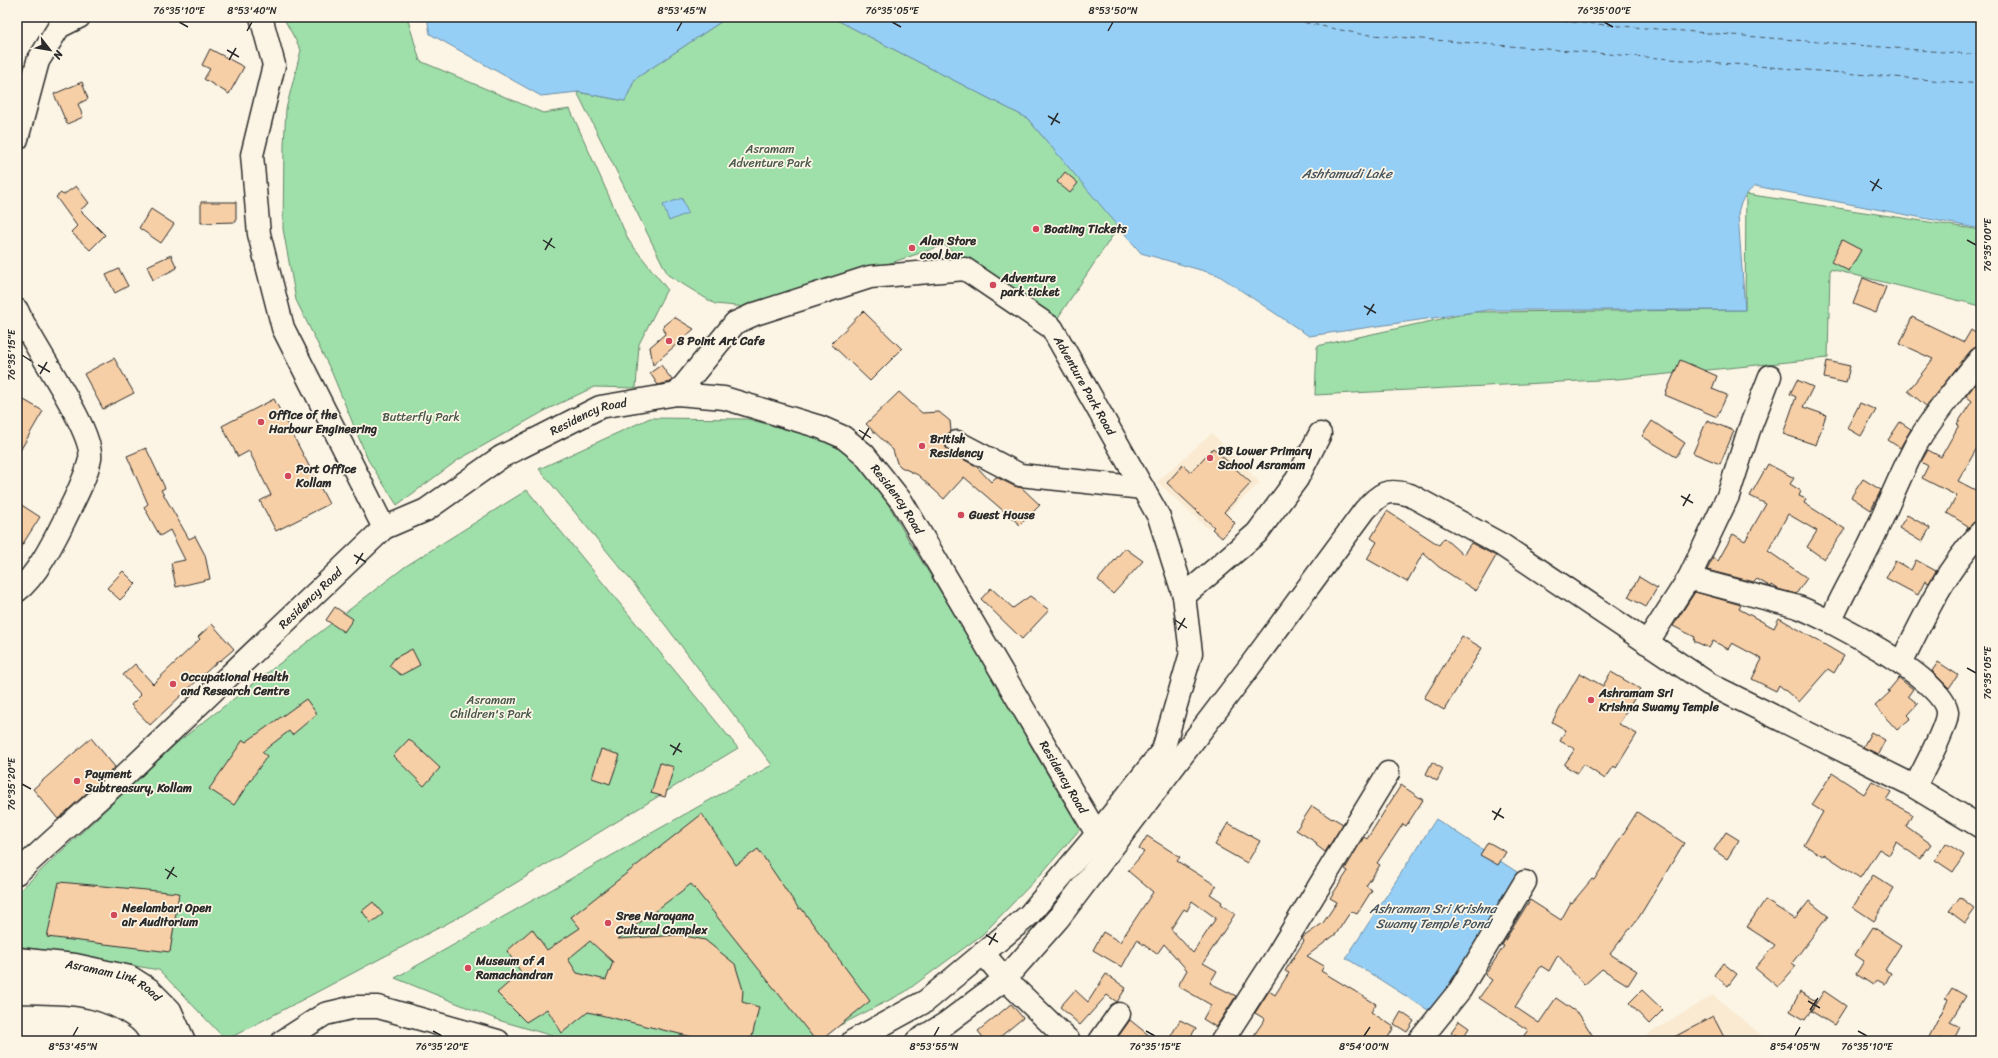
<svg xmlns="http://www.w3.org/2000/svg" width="1998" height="1058" viewBox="0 0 1998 1058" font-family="Sriracha,sans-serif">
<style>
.built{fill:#faead2}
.green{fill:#9fe0aa;stroke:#65866a}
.water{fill:#96cff6;stroke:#6b8da5}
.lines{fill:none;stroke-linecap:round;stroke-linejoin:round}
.ferry{stroke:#46545e;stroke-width:1;stroke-dasharray:5 4;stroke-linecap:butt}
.building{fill:#f7cfa7;stroke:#2b2b2b;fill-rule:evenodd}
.minor-casing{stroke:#2b2b2b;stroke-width:25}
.major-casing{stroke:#2b2b2b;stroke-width:25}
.minor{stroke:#fcf5e5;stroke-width:22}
.major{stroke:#fcf5e5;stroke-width:22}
.ticks{fill:none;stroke:#2b2b2b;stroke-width:1.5}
.poi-dot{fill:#d1495b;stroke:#fcf5e5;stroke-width:1.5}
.labels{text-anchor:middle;stroke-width:3.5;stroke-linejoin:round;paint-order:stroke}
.park-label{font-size:12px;fill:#48584b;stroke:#fcf5e5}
.poi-label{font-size:12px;font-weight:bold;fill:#2b2b2b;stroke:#fcf5e5;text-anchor:start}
.street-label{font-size:12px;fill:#2b2b2b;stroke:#fcf5e5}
.water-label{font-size:13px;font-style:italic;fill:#46545e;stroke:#fcf5e5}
.neatline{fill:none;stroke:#2b2b2b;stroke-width:1.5}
.ticks-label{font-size:10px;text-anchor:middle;fill:#2b2b2b}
</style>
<rect width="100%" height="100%" fill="#fcf5e5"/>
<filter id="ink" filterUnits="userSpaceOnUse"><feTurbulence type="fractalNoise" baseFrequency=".025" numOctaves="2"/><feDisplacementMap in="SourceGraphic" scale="8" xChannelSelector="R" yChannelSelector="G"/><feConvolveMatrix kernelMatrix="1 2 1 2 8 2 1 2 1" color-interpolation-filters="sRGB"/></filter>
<g filter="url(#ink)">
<path class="built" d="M 1212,433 L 1260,483 L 1208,529 L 1157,482 Z
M 1713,995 L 1769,1041 L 1637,1041 Z"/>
<path class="green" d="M 283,17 L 407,17 L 420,61 L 543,113 L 570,109 L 629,241 L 667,289 L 639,344 L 636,388 L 594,387 L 548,409 L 458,460 L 397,505 L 368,460 L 332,373 L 296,300 L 283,229 L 284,145 L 286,109 L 301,50 Z
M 728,17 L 831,17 L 1027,118 L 1119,226 L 1055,322 L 944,245 L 757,308 L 715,304 L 668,275 L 577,92 L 625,101 L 635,79 Z
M 1746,194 L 1981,230 L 1981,306 L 1830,269 L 1828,358 L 1618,379 L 1315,395 L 1317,346 L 1473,312 L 1745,310 Z
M 650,418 L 748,419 L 857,449 L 908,539 L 978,652 L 1039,760 L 1080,829 L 1042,873 L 983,934 L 905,992 L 809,1041 L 570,1041 L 498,1020 L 395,978 L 772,765 L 634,584 L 539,469 Z
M 527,490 L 738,748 L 463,915 L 226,1040 L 159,970 L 17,946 L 17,893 L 179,741 L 406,566 Z"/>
<path class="water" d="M 427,17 L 728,17 L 635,79 L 625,101 L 578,92 L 541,96 L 430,34 Z
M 831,17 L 1981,17 L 1981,229 L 1755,186 C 1745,194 1740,202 1738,214 L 1745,310 L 1488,310 L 1309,336 L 1218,275 L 1141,253 L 1027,118 Z
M 682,198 L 688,213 L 669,221 L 663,205 Z
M 1436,819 L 1520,874 L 1431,1012 L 1346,958 Z"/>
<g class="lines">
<path class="ferry" d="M 1278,17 L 1360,34 L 1981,84
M 1509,17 L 1981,55"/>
</g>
<path class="building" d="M 210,49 L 244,67 L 229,94 L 204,79 L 210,69 L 202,65 Z
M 82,82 L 88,99 L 78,104 L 83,117 L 67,124 L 54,94 Z
M 1065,172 L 1078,183 L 1070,193 L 1057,182 Z
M 76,186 L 89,203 L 80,210 L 105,235 L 90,250 L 71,232 L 77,226 L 56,197 L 61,193 L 63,195 Z
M 201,202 L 236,202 L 236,222 L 201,223 Z
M 151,209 L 174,224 L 161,243 L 139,228 Z
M 1842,240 L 1861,250 L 1849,271 L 1831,262 Z
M 171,255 L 177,268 L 153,280 L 147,266 Z
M 119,269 L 128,286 L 115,293 L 106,275 Z
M 1863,278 L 1886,287 L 1876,313 L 1853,304 Z
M 863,311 L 902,349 L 870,381 L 831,344 Z
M 674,317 L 694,329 L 653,365 L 650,347 L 665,334 L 663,326 Z
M 1912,317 L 1964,342 L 1971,330 L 1981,337 L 1981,346 L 1971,350 L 1926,406 L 1908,391 L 1933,359 L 1900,344 Z
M 114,358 L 134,393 L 103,409 L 84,374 Z
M 1680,360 L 1717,376 L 1712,389 L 1727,395 L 1717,417 L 1665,395 Z
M 1827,361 L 1850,366 L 1846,383 L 1824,378 Z
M 661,365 L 672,380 L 670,382 L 658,385 L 650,373 Z
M 1797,380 L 1813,387 L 1803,407 L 1826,415 L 1816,445 L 1783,434 L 1796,397 L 1790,394 Z
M 1977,382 L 1981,384 L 1981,441 L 1958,481 L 1981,493 L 1981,520 L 1972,524 L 1966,530 L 1968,526 L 1947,513 L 1957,496 L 1922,478 L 1928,466 L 1921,462 L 1928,450 L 1941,457 L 1959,425 L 1957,424 L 1972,401 L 1966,396 Z
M 899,392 L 922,413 L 939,412 L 950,421 L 951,431 L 946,436 L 945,442 L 946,448 L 951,453 L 976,466 L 991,482 L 996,477 L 1014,486 L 1022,488 L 1040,505 L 1020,525 L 964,477 L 944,499 L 918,475 L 901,467 L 897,463 L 893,450 L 866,424 Z
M 17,396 L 43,411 L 17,456 Z
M 274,399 L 329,504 L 276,531 L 260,501 L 271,495 L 249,451 L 238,457 L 222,426 Z
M 1860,403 L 1876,410 L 1861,436 L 1847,428 Z
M 1707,420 L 1734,431 L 1720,464 L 1693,453 Z
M 1652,421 L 1685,443 L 1676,457 L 1642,436 Z
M 1900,422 L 1911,429 L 1900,448 L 1888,440 Z
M 146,448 L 165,488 L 161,490 L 189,539 L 195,536 L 205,555 L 210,579 L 176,587 L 171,563 L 185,560 L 170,530 L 160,536 L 144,507 L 148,504 L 127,456 Z
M 1213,448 L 1251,483 L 1224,512 L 1235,523 L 1222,538 L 1212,529 L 1214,527 L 1167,483 L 1183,465 L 1191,472 Z
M 1768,464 L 1794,478 L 1790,484 L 1801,491 L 1799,496 L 1806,499 L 1804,503 L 1845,529 L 1824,559 L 1807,547 L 1817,531 L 1788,514 L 1768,551 L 1807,578 L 1796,594 L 1778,589 L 1772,585 L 1771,587 L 1757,579 L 1754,582 L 1707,570 L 1713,558 L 1718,561 L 1733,534 L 1745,541 L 1766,504 L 1750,496 Z
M 1863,479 L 1881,490 L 1871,510 L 1851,497 Z
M 17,502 L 40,517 L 17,553 Z
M 1387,511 L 1439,545 L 1444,538 L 1463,555 L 1471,543 L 1496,556 L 1476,591 L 1439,567 L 1423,553 L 1407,582 L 1367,559 L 1377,542 L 1371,538 Z
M 1907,515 L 1930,528 L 1922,542 L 1899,528 Z
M 1125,548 L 1143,561 L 1113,594 L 1098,580 Z
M 1916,560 L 1936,571 L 1929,583 L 1925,581 L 1918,595 L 1886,578 L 1895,561 L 1911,570 Z
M 123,571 L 136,584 L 120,600 L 107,588 Z
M 1639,577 L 1657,588 L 1646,607 L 1628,597 Z
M 991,588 L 1013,608 L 1030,596 L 1049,610 L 1022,639 L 981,599 Z
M 1695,592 L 1741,605 L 1739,609 L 1774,628 L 1779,618 L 1844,656 L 1834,673 L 1828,669 L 1799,702 L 1779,685 L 1776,691 L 1752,679 L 1762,659 L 1732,643 L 1728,649 L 1713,641 L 1709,648 L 1694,641 L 1695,637 L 1673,626 Z
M 335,607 L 353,619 L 344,632 L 326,620 Z
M 212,624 L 234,649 L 220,661 L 219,660 L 150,725 L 131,705 L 141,695 L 123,675 L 135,664 L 153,684 L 200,639 L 198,637 Z
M 1462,636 L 1482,648 L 1444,710 L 1424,698 Z
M 412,649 L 420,665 L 401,675 L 389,666 L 395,658 Z
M 1938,662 L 1958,675 L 1949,688 L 1932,671 Z
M 1611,672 L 1640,689 L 1619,724 L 1637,734 L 1616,768 L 1614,766 L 1605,779 L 1583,764 L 1577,773 L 1564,765 L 1575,749 L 1560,741 L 1566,730 L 1552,722 L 1580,673 L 1603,686 Z
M 1899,678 L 1913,689 L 1908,696 L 1918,704 L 1908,715 L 1911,718 L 1897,730 L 1875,706 L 1890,692 L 1888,691 Z
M 306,699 L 317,714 L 292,735 L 289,731 L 262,752 L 267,756 L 234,805 L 209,789 L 243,740 L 246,742 Z
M 1871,732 L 1885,740 L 1878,754 L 1863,747 Z
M 91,738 L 115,767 L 58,819 L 33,789 Z
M 409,739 L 440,768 L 424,786 L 393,756 Z
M 601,749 L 620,755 L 610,784 L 592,778 Z
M 1432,762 L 1443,769 L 1437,781 L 1426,774 Z
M 660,763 L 674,767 L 665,797 L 651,793 Z
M 1832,773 L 1864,794 L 1872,781 L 1891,792 L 1886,800 L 1912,814 L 1906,826 L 1931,844 L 1920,859 L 1896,842 L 1889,855 L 1879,849 L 1860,878 L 1824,854 L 1823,856 L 1804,845 L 1823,812 L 1812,805 Z
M 1401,785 L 1423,800 L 1406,826 L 1403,824 L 1377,863 L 1380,865 L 1366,886 L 1372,890 L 1357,914 L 1351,911 L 1336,934 L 1307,956 L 1324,966 L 1321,971 L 1376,1004 L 1371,1012 L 1394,1027 L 1386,1041 L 1250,1041 L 1265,1019 L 1255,1013 L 1269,991 L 1275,995 L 1289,973 L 1285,971 L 1304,941 L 1302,938 L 1323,923 L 1337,902 L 1330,898 L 1348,871 L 1345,869 L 1364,837 L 1367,839 Z
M 1312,806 L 1332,819 L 1333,818 L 1343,824 L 1325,852 L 1316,845 L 1317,843 L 1296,830 Z
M 1637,812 L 1684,843 L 1639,917 L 1610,954 L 1637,971 L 1628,985 L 1602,969 L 1584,985 L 1558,955 L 1549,971 L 1541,966 L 1515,1007 L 1539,1023 L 1556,998 L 1579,1014 L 1596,1041 L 1520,1041 L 1528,1030 L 1479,998 L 1492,980 L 1485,975 L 1504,946 L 1502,945 L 1530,900 L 1561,920 L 1571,902 L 1572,903 L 1592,879 L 1594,880 Z
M 702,814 L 736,865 L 758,849 L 799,909 L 801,908 L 870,1001 L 820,1041 L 816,1041 L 691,884 L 618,939 L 680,935 L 705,940 L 735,964 L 743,990 L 742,1002 L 759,1007 L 751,1041 L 709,1041 L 588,1012 L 562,1033 L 547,1009 L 526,1022 L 497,993 L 521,972 L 507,951 L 532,929 L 547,950 L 580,928 L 571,917 ZM 590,941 L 613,962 L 606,980 L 577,973 L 568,959 Z
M 1228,823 L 1260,841 L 1247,863 L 1215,845 Z
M 1726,832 L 1739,840 L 1727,859 L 1714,850 Z
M 1147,836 L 1180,857 L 1177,861 L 1217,886 L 1210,894 L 1222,902 L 1221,904 L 1235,914 L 1203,963 L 1217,971 L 1210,983 L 1236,996 L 1216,1027 L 1203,1019 L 1211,1005 L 1178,986 L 1187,970 L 1164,944 L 1157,954 L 1137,940 L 1122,967 L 1093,950 L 1103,932 L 1120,942 L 1153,892 L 1128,871 L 1144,852 L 1139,849 ZM 1192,901 L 1216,918 L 1193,953 L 1171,929 L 1184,909 L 1187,911 Z
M 1488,842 L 1506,852 L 1498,865 L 1480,855 Z
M 1946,843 L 1964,855 L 1953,872 L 1935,860 Z
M 1873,875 L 1894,888 L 1874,921 L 1853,907 Z
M 59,882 L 179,893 L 170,952 L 47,937 Z
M 1960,897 L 1975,909 L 1965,923 L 1949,911 Z
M 1765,900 L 1795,919 L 1809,901 L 1828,916 L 1792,963 L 1796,966 L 1778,987 L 1755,968 L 1775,945 L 1747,927 Z
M 373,902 L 383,914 L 371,923 L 362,911 Z
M 1873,927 L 1901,945 L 1885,970 L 1891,973 L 1885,984 L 1877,980 L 1873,985 L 1856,974 L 1864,961 L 1855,955 Z
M 1723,963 L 1737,974 L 1728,986 L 1714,975 Z
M 1106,974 L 1126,988 L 1117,1002 L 1107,995 L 1080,1025 L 1060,1007 L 1075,990 L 1088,1002 Z
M 1952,988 L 1966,996 L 1950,1022 L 1960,1027 L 1953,1041 L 1945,1041 L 1940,1038 L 1938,1041 L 1927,1041 L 1948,1000 L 1945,999 Z
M 1642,990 L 1663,1010 L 1649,1024 L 1629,1003 Z
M 1824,991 L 1846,1006 L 1834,1025 L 1811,1011 Z
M 1800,992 L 1816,1001 L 1805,1020 L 1790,1011 Z
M 1011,1004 L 1023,1018 L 995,1041 L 986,1041 L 978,1031 Z
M 1401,1012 L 1414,1021 L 1407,1032 L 1394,1024 Z
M 1713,1016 L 1726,1041 L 1667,1041 Z
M 1130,1020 L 1156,1041 L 1124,1041 L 1118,1037 Z
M 1180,1020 L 1196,1028 L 1188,1041 L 1168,1041 Z
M 1459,1021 L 1469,1028 L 1462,1039 L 1451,1032 Z"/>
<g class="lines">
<g class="minor-casing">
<g id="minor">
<path d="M 261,17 L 274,65 L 252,155 L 259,234 L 283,328 L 384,528"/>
<path d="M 17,139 L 38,61 L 59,27 L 79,17"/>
<path d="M 17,310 C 30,342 95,431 90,459 C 85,481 73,502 64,521 C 53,543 36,577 17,591"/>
<path id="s1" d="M 677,394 L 735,323 L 755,314 L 870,277 L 965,269 L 1052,328 L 1159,517 L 1184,596 L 1191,653 L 1163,750 L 1097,834 L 1029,915 L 926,1001 L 853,1041"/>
<path d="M 957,442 L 1020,475 L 1143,488"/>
<path d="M 1689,578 L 1798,607 C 1827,618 1945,679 1947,712 C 1948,726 1922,772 1915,787"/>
<path d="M 1184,596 L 1257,533 L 1297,479 L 1320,434"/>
<path d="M 1831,621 C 1841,596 1855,574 1867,550 C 1885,515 1898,478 1917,443 C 1935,413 1958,385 1981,358"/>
<path d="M 1647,643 L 1689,578 L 1728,496 L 1749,430 L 1770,376"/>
<path d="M 1901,663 C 1925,615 1944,572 1981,532"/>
<path id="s2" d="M 17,873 L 123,777 L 384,528 L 426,510 L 501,457 L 600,407 L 677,394 L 724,398 L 820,427 L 843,437 L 864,454 L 902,502 L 1097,834"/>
<path d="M 983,953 L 1005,979 L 1069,1041"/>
<path d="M 17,992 C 56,993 91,991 126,1011 C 135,1017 142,1020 147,1029"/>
<path d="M 283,1041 L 325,1014 L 355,1007 L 378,1007 L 498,1041"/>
<path d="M 917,1041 L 945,1024 L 1005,979 L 1058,919 L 1247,670 L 1365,510 C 1381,493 1386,488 1410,495 L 1502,545 L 1709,684 L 1908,783 L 1981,827"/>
<path d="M 1100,1041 L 1119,1014"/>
<path d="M 1222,1041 L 1273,962 L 1388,773"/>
<path d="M 1419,1041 L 1460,990 L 1525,882"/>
</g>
</g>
<g class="major-casing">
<g id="major">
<path id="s3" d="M 17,959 L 75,965 L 130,977 L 149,989 L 170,1010 L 184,1041"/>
<path d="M 17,975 L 96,984 L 124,997 L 149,1014 L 164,1041"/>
</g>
</g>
<use href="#minor" class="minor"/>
<use href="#major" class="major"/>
</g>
</g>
<path class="ticks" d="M 179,22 L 188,27M 892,22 L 901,27M 1604,22 L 1613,27M 247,31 L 252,22M 677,31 L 682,22M 1108,31 L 1113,22M 227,50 L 239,57M 229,60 L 236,48M 1048,116 L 1060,123M 1051,125 L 1058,113M 1870,181 L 1882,189M 1872,191 L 1879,179M 543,240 L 555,248M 1967,240 L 1976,245M 545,250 L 552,238M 1364,306 L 1376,313M 1367,315 L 1374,304M 22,355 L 31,361M 38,365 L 50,372M 40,374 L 47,362M 859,430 L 871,438M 862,440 L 869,428M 1681,496 L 1693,503M 1683,506 L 1690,494M 354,555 L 366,562M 356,564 L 363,553M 1175,620 L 1187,628M 1178,630 L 1185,618M 1967,668 L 1976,673M 670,745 L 682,752M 673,755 L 680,743M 22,784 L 31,789M 1492,811 L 1504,818M 1494,820 L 1501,808M 165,869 L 177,877M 167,879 L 174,867M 986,935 L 998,942M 989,945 L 996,933M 1808,1001 L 1820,1008M 1810,1010 L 1818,998M 433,1031 L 442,1036M 1146,1031 L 1155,1036M 1858,1031 L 1867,1036M 73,1036 L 78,1027M 934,1036 L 939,1027M 1364,1036 L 1370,1027M 1795,1036 L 1800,1027"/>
<g class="poi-dot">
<circle cx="1036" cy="229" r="4"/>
<circle cx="912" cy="248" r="4"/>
<circle cx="993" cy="285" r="4"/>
<circle cx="669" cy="341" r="4"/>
<circle cx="261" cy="422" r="4"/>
<circle cx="922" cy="446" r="4"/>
<circle cx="1210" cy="458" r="4"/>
<circle cx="288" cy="476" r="4"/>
<circle cx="961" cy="515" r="4"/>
<circle cx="173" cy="684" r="4"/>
<circle cx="1591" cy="700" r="4"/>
<circle cx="77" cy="781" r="4"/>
<circle cx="114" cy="915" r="4"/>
<circle cx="608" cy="923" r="4"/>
<circle cx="468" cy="968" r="4"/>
</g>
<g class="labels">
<g class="park-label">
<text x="770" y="153">Asramam<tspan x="770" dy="14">Adventure Park</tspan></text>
<text x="421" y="421">Butterfly Park</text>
<text x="491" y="704">Asramam<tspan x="491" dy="14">Children's Park</tspan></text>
</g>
<g class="poi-label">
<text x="1044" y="233">Boating Tickets</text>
<text x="920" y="245">Alan Store<tspan x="920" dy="14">cool bar</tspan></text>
<text x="1001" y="282">Adventure<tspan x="1001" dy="14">park ticket</tspan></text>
<text x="677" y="345">8 Point Art Cafe</text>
<text x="269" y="419">Office of the<tspan x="269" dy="14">Harbour Engineering</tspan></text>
<text x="930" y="443">British<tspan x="930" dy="14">Residency</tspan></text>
<text x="1218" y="455">DB Lower Primary<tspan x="1218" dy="14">School Asramam</tspan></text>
<text x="296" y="473">Port Office<tspan x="296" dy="14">Kollam</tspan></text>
<text x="969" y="519">Guest House</text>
<text x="181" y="681">Occupational Health<tspan x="181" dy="14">and Research Centre</tspan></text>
<text x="1599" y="697">Ashramam Sri<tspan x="1599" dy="14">Krishna Swamy Temple</tspan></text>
<text x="85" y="778">Payment<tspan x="85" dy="14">Subtreasury, Kollam</tspan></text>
<text x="122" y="912">Neelambari Open<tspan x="122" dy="14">air Auditorium</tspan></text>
<text x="616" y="920">Sree Narayana<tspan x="616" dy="14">Cultural Complex</tspan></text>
<text x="476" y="965">Museum of A<tspan x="476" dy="14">Ramachandran</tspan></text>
</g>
<g class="street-label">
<text dy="4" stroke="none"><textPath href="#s1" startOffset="501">Adventure Park Road</textPath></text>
<text dy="4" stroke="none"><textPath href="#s2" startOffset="738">Residency Road</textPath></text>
<text dy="4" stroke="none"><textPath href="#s2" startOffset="1086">Residency Road</textPath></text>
<text dy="4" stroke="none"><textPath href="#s2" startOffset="402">Residency Road</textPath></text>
<text dy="4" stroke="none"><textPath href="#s2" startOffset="1410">Residency Road</textPath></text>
<text dy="4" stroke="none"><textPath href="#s3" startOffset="100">Asramam Link Road</textPath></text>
</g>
<g class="water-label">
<text x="1347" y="178">Ashtamudi Lake</text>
<text x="1433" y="913">Ashramam Sri Krishna<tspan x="1433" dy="15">Swamy Temple Pond</tspan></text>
</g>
</g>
<rect width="1998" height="1058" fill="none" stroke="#fcf5e5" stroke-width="44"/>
<g transform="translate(50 50) rotate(121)" stroke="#fcf5e5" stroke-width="3" paint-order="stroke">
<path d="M0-3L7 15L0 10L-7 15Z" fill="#2b2b2b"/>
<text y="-6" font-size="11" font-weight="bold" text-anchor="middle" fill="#2b2b2b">N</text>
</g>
<rect x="22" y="22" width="1954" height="1014" class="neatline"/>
<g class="ticks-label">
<text x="179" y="14">76°35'10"E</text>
<text x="252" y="14">8°53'40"N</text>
<text x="682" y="14">8°53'45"N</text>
<text x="892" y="14">76°35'05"E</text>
<text x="1113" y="14">8°53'50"N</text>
<text x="1604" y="14">76°35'00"E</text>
<text transform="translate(1987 245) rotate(-90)" y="4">76°35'00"E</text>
<text transform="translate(11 355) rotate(-90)" y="4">76°35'15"E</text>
<text transform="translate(1987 673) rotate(-90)" y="4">76°35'05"E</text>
<text transform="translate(11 784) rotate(-90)" y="4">76°35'20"E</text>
<text x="73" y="1050">8°53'45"N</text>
<text x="442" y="1050">76°35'20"E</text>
<text x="934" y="1050">8°53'55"N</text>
<text x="1155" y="1050">76°35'15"E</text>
<text x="1364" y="1050">8°54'00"N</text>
<text x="1795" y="1050">8°54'05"N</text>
<text x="1867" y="1050">76°35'10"E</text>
</g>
</svg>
